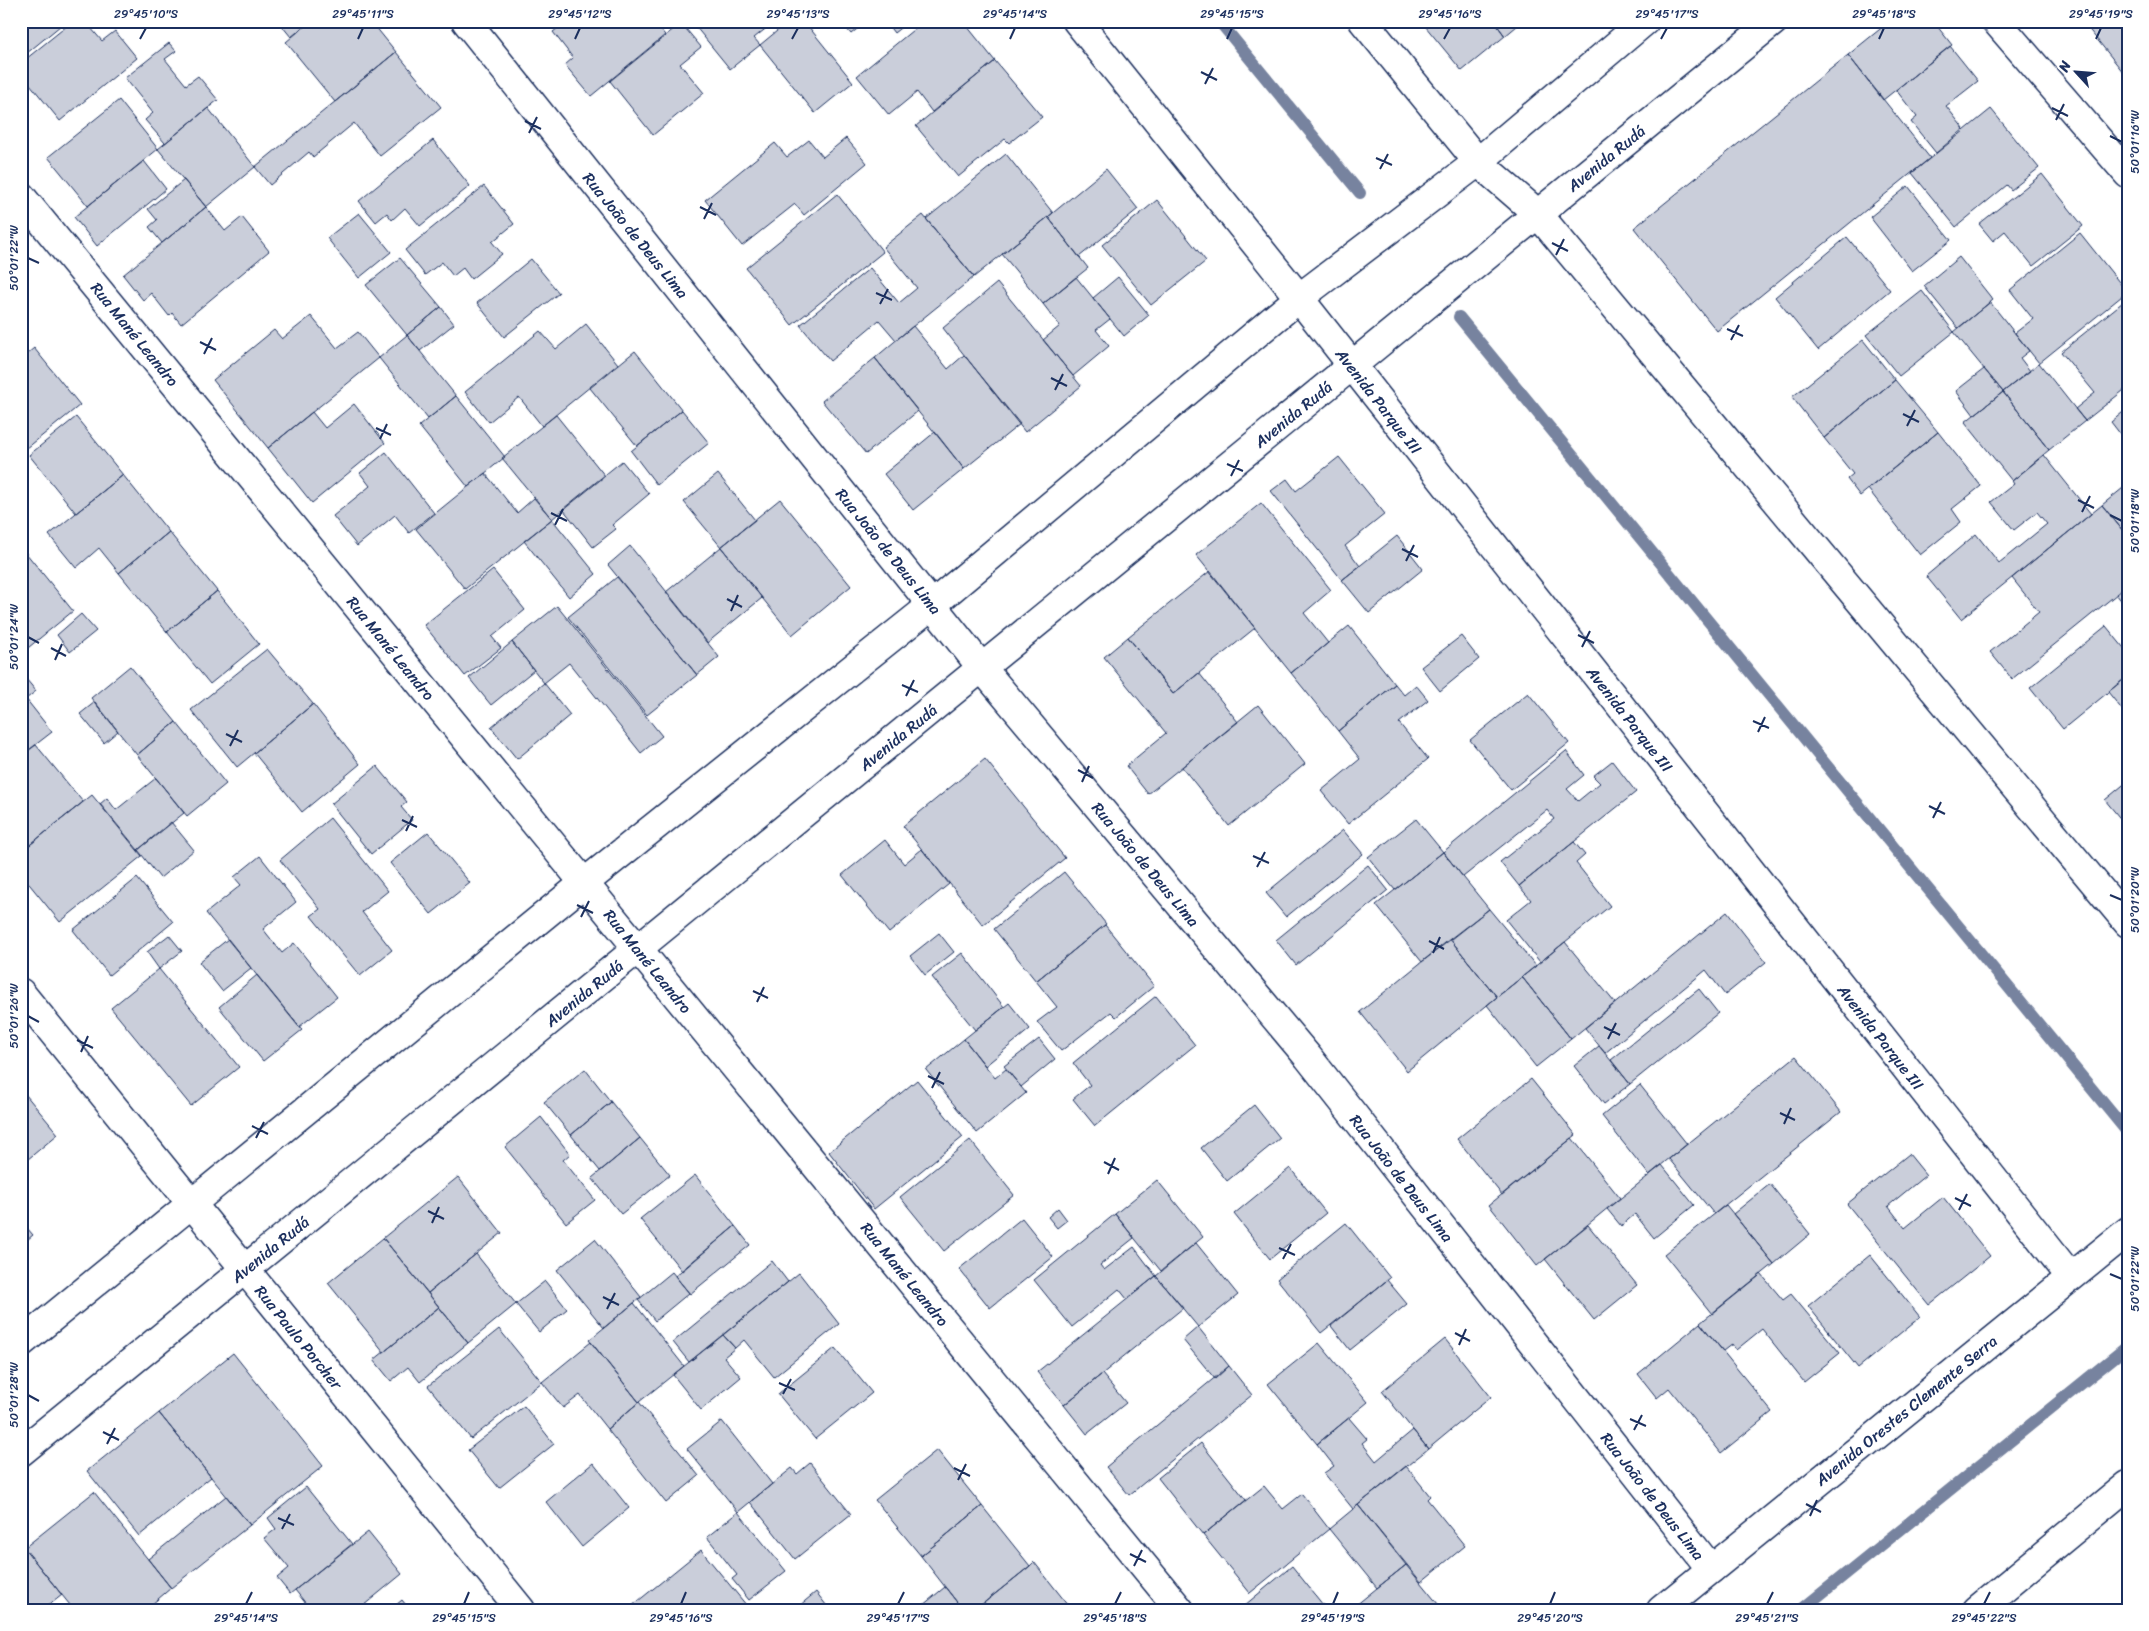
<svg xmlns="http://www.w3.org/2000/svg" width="2149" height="1631" viewBox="0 0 2149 1631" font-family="Sriracha,sans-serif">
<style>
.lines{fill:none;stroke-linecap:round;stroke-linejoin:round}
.stream{stroke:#77839f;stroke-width:12}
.building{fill:#caceda;stroke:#1b2f5e}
.minor-casing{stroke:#1b2f5e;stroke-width:31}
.tertiary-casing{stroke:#1b2f5e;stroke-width:31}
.secondary-casing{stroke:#1b2f5e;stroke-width:31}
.minor{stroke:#fff;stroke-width:28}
.tertiary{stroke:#fff;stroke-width:28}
.secondary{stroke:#fff;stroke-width:28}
.ticks{fill:none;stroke:#1b2f5e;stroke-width:2}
.labels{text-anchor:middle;stroke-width:4;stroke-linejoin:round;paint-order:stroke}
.street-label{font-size:16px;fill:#1b2f5e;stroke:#fff}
.neatline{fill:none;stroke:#1b2f5e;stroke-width:2}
.ticks-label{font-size:12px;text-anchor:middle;fill:#1b2f5e}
</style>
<rect width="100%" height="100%" fill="#fff"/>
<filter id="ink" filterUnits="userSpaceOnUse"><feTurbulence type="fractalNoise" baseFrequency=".02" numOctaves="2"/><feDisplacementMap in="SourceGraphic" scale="10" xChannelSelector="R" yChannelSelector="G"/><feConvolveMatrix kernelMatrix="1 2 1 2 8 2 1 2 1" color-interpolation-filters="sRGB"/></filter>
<g filter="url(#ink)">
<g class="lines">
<path class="stream" d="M 1219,21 L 1360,193
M 1459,317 L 2128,1133
M 1801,1610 L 2128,1346"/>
</g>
<path class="building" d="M 21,21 L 66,21 L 21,58 Z
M 73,21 L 85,21 L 102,41 L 115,31 L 137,58 L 60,121 L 21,73 L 21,63 Z
M 278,21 L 311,21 L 291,37 Z
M 311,21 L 371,21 L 396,52 L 335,102 L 286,42 Z
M 567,21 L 653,21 L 665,35 L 591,96 L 565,65 L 573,58 L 553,32 Z
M 691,21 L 757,21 L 764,30 L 754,38 L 760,45 L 730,69 Z
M 757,21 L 775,21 L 764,30 Z
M 789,21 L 804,21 L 853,82 L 815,113 L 760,45 Z
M 840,21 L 867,21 L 851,34 Z
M 885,21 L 909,21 L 894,33 Z
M 924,21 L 963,21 L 995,61 L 932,112 L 917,92 L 889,115 L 857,76 Z
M 1421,21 L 1494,21 L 1505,36 L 1462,71 Z
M 1494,21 L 1523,21 L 1505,36 Z
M 1890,21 L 1933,21 L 1952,45 L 1883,100 L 1848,55 Z
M 2094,21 L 2128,21 L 2128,78 L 2087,27 Z
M 681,23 L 701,47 L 680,64 L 704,93 L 653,135 L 610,81 Z
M 169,43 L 176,51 L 165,59 L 186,85 L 198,76 L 218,100 L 165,143 L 145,120 L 153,113 L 125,78 Z
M 1950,46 L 1978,81 L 1946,106 L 1964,129 L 1936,153 L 1911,122 L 1917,117 L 1896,90 Z
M 396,52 L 441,107 L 380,156 L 354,123 L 313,157 L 309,152 L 270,185 L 255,167 Z
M 1848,55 L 1930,158 L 1717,331 L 1634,228 Z
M 995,61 L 1042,117 L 1009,143 L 1005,139 L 958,177 L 916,126 Z
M 119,100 L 158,149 L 88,206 L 48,157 Z
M 208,108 L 255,167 L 206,207 L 158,149 Z
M 1991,109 L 2039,168 L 2011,190 L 2007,185 L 1956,227 L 1912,173 Z
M 846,138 L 867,163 L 804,215 L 795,204 L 742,246 L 705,200 L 775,143 L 787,157 L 809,140 L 823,157 Z
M 433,140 L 470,186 L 420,226 L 405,208 L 392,220 L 387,213 L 376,222 L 359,201 Z
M 1006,154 L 1053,213 L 974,277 L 926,219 Z
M 144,161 L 166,189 L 97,246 L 74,217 Z
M 1106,169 L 1138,209 L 1079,257 L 1048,217 Z
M 2042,174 L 2083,226 L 2033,266 L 2005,231 L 1993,241 L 1979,224 Z
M 184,180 L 206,207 L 162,243 L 149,227 L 157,220 L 148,209 Z
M 484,186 L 514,224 L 492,242 L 502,254 L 471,279 L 463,268 L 453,276 L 442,262 L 425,275 L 405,250 Z
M 1908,186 L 1951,240 L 1912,271 L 1870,217 Z
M 837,194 L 883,252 L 792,325 L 746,268 Z
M 1157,200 L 1206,261 L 1151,305 L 1102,245 Z
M 206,207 L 225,231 L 242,217 L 269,251 L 181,324 L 172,313 L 169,316 L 151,293 L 143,300 L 123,275 Z
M 359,213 L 391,252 L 359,278 L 327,238 Z
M 923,215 L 974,277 L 896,340 L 879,320 L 830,361 L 800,325 L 870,268 L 899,303 L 917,288 L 883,247 Z
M 1048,217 L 1088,268 L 1043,304 L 1002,254 Z
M 2080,233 L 2127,292 L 2039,363 L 2015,333 L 2033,319 L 2010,290 Z
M 1847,237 L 1890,290 L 1818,350 L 1775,297 Z
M 1959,257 L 1993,300 L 1958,328 L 1924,286 Z
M 400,258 L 441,307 L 407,335 L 366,285 Z
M 531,259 L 559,293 L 504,337 L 477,303 Z
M 1076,277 L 1110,319 L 1096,330 L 1109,346 L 1073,376 L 1043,340 L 1060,326 L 1043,304 Z
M 1118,277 L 1149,315 L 1124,336 L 1093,298 Z
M 997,283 L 1081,386 L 1025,432 L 943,328 Z
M 1922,291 L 1954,332 L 1899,376 L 1866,335 Z
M 2128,298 L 2128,387 L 2085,421 L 2075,409 L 2095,393 L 2061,352 Z
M 1990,302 L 2029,351 L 2020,358 L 2030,371 L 2003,392 L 1954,332 Z
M 441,307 L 454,324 L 420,351 L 407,335 Z
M 311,316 L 337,348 L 358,332 L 379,358 L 268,448 L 213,380 L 274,330 L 282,339 Z
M 586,324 L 618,364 L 542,426 L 519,397 L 489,422 L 465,392 L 540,331 L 556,349 Z
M 913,326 L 948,369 L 964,355 L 1020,424 L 964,469 L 875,358 Z
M 407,335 L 456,396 L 428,419 L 379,358 Z
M 1863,340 L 1895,380 L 1824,438 L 1792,397 Z
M 34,348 L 80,405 L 21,453 L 21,359 Z
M 635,351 L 682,410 L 637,446 L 590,388 Z
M 875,358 L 918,411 L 866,454 L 822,401 Z
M 2039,363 L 2085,421 L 2049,450 L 2003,392 Z
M 1984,369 L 2003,392 L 1974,415 L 1956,391 Z
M 1895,380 L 1938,432 L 1860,496 L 1847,479 L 1853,474 L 1824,438 Z
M 2003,392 L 2049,450 L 2012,481 L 1965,422 Z
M 456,396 L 505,457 L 468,487 L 419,426 Z
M 354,404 L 385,443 L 312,503 L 268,448 L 312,412 L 325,428 Z
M 2128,408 L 2128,444 L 2111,422 Z
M 682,410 L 709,443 L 657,485 L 631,451 Z
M 556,415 L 605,476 L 552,519 L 502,458 Z
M 76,417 L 123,475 L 76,513 L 29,455 Z
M 935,432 L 964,469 L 913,510 L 884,474 Z
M 1938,432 L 1981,486 L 1952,509 L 1961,522 L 1920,555 L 1868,489 Z
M 386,452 L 434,513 L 409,533 L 395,515 L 357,546 L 333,516 L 370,486 L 360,473 Z
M 2044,455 L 2091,514 L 1961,619 L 1926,576 L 1976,534 L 1999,563 L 2047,524 L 2037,512 L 2014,530 L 1991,502 L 2014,484 L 2012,481 Z
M 1339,457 L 1385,514 L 1345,546 L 1360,566 L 1342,580 L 1271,491 L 1287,479 L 1296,491 Z
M 622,461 L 649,494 L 612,525 L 616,529 L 593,547 L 563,509 Z
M 485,473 L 517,513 L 534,498 L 552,519 L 465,589 L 416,529 Z
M 718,474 L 755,520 L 721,547 L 684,502 Z
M 123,475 L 169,532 L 119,573 L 99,548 L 76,568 L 49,535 Z
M 2128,484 L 2128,537 L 2102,505 Z
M 780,499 L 851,586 L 792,635 L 721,547 Z
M 1261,503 L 1331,590 L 1304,613 L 1328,643 L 1291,673 L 1196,555 Z
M 2102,505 L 2128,537 L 2128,585 L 2012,679 L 1990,652 L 2039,612 L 2012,578 Z
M 552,519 L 596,574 L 569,597 L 524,541 Z
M 169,532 L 217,591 L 167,632 L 119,573 Z
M 1397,536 L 1423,569 L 1369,613 L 1342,580 Z
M 630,546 L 719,657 L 697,675 L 608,565 Z
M 721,547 L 762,598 L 707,643 L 666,592 Z
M 26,553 L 73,611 L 23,652 L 21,650 L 21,557 Z
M 493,570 L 525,610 L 492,637 L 501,648 L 465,676 L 424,625 Z
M 1210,571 L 1255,628 L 1173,694 L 1128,637 Z
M 617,577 L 697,675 L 647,715 L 568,617 Z
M 2128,585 L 2128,609 L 2116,594 Z
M 217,591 L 259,644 L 210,684 L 167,632 Z
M 557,606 L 662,736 L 641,753 L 569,663 L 544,683 L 512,642 Z
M 81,614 L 96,631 L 70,652 L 57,635 Z
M 1349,626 L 1395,684 L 1338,731 L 1291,673 Z
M 2106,626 L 2128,653 L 2128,676 L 2063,729 L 2030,688 Z
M 1461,636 L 1479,659 L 1440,691 L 1421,667 Z
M 1128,637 L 1173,694 L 1199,673 L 1238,722 L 1148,794 L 1126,766 L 1166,733 L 1104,657 Z
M 512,642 L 534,670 L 491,705 L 469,678 Z
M 267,649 L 313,704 L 237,767 L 191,710 Z
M 130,666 L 176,722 L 137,755 L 91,698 Z
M 21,673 L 36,691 L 26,699 L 52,732 L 21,756 Z
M 2128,676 L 2128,717 L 2108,692 Z
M 544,683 L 570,715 L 517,759 L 491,727 Z
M 1395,684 L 1404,695 L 1416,685 L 1428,700 L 1399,723 L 1428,759 L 1348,824 L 1321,791 L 1360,759 L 1338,731 Z
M 1528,693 L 1569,743 L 1511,790 L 1470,740 Z
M 95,702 L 118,731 L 104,743 L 80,714 Z
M 313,704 L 360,764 L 302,812 L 254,753 Z
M 1258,705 L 1305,764 L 1229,826 L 1182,767 Z
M 176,722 L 226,784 L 187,816 L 137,755 Z
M 36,745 L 83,802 L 21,852 L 21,756 Z
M 1566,751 L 1584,775 L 1567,789 L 1578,801 L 1600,783 L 1593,776 L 1612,761 L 1636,792 L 1519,886 L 1500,862 L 1554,819 L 1547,810 L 1463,877 L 1443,852 Z
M 985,759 L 1065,858 L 983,925 L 903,826 Z
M 377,766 L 407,802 L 401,807 L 412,820 L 371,854 L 331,804 Z
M 156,778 L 184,813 L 138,850 L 100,804 L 107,798 L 116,810 Z
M 2128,781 L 2128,828 L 2105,800 Z
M 92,795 L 142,856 L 60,922 L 21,874 L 21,852 Z
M 330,818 L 388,891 L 362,912 L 392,950 L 360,976 L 311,916 L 320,909 L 280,860 Z
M 1416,819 L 1443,852 L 1395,890 L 1368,857 Z
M 171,822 L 194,850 L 160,878 L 138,850 Z
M 1343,830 L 1363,854 L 1286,917 L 1266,893 Z
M 428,832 L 470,883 L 431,914 L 390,863 Z
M 885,840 L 904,864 L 922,849 L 949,884 L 889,933 L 842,875 Z
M 1574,842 L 1585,855 L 1576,863 L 1610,906 L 1540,962 L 1506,920 L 1531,900 L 1519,886 Z
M 1443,852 L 1489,909 L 1422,962 L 1376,905 Z
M 260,856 L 296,902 L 263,929 L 282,953 L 294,943 L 337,997 L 299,1027 L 206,913 L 241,885 L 234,877 Z
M 1368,865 L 1388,890 L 1296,965 L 1276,940 Z
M 1064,872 L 1106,924 L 1036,981 L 994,929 Z
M 137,878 L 173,922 L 109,975 L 73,930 Z
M 1489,909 L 1536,966 L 1497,997 L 1450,939 Z
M 1727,912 L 1766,962 L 1725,995 L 1706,970 L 1605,1053 L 1585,1028 Z
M 1105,925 L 1154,986 L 1116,1017 L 1111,1012 L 1061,1051 L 1037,1022 L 1057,1007 L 1036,981 Z
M 939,933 L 954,952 L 925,975 L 910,956 Z
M 169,935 L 182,951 L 159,969 L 147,952 Z
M 228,939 L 251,968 L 222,991 L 199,962 Z
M 1450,939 L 1497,997 L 1407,1071 L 1360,1012 Z
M 1565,942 L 1615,1003 L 1571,1039 L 1522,977 Z
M 962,953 L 1004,1007 L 975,1030 L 932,977 Z
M 159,969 L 239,1067 L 191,1106 L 111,1008 Z
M 257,975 L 302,1030 L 263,1061 L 219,1007 Z
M 1522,977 L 1571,1039 L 1536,1067 L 1487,1005 Z
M 1699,989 L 1718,1013 L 1630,1084 L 1611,1060 Z
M 1156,996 L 1195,1045 L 1095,1126 L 1073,1099 L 1090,1085 L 1073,1063 Z
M 1009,1003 L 1030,1029 L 985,1066 L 964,1039 Z
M 964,1039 L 995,1078 L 1006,1069 L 1026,1093 L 977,1133 L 926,1070 Z
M 1039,1039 L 1055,1059 L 1021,1087 L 1004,1066 Z
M 1599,1046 L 1630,1084 L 1604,1104 L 1574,1066 Z
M 1796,1056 L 1841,1112 L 1714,1214 L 1669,1159 Z
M 585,1069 L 611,1102 L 571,1135 L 544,1102 Z
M 1531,1079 L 1576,1135 L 1502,1195 L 1457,1139 Z
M 917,1080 L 963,1137 L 874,1209 L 829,1152 Z
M 1640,1085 L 1687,1144 L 1649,1175 L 1602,1116 Z
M 21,1089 L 58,1134 L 21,1165 Z
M 611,1102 L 640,1138 L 600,1171 L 571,1135 Z
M 1254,1105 L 1280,1138 L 1227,1181 L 1201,1148 Z
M 541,1117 L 570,1154 L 563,1160 L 595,1200 L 566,1223 L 505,1147 Z
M 640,1138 L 670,1175 L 621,1214 L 592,1178 Z
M 1572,1138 L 1620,1198 L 1537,1266 L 1489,1205 Z
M 970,1140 L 1014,1195 L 944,1251 L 900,1197 Z
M 1909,1154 L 1926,1175 L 1888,1206 L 1905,1228 L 1943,1197 L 1990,1256 L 1929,1305 L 1847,1204 Z
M 1662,1165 L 1694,1205 L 1654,1238 L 1635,1214 L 1621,1226 L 1607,1209 Z
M 1290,1168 L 1326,1213 L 1270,1259 L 1234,1214 Z
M 695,1175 L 735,1226 L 682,1271 L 640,1219 Z
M 458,1177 L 502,1233 L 428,1293 L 383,1238 Z
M 1157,1180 L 1203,1237 L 1161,1271 L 1115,1214 Z
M 1770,1184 L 1810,1234 L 1774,1264 L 1733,1214 Z
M 1726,1205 L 1774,1264 L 1712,1314 L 1664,1254 Z
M 1058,1208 L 1067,1220 L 1057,1228 L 1048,1217 Z
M 1115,1214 L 1134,1238 L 1100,1265 L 1104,1270 L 1134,1247 L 1156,1276 L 1127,1299 L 1119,1289 L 1072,1327 L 1034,1280 Z
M 1022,1218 L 1053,1257 L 990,1308 L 959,1269 Z
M 21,1221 L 33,1235 L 21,1245 Z
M 1346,1223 L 1390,1278 L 1321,1333 L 1277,1279 Z
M 1588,1225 L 1637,1285 L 1594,1320 L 1545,1259 Z
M 735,1226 L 750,1245 L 690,1294 L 675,1276 Z
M 383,1238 L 439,1307 L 384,1352 L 328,1283 Z
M 595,1239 L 641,1297 L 604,1328 L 557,1270 Z
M 1196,1243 L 1238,1295 L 1198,1327 L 1156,1276 Z
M 476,1254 L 516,1304 L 468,1343 L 428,1293 Z
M 1870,1255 L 1920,1317 L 1858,1368 L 1808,1306 Z
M 772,1261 L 788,1282 L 689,1362 L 673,1342 Z
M 672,1272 L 689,1293 L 655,1321 L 638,1300 Z
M 799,1273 L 839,1324 L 774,1377 L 744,1340 L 735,1348 L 723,1335 Z
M 1761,1274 L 1783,1300 L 1791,1294 L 1840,1353 L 1804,1382 L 1762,1329 L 1736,1350 L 1732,1344 L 1723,1351 L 1700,1323 Z
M 1156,1276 L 1183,1308 L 1064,1405 L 1037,1372 Z
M 1387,1280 L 1407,1304 L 1350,1350 L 1331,1326 Z
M 545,1281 L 567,1309 L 539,1332 L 516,1304 Z
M 634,1303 L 684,1366 L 639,1402 L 589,1340 Z
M 439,1307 L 468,1343 L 420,1382 L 408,1367 L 391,1381 L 374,1360 Z
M 1700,1323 L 1772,1412 L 1721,1453 L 1669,1388 L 1657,1398 L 1638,1374 Z
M 1198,1327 L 1229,1366 L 1215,1379 L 1183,1340 Z
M 499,1329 L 542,1382 L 471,1439 L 428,1386 Z
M 723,1335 L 735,1348 L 724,1357 L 741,1377 L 701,1410 L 673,1375 Z
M 1445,1339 L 1491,1397 L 1428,1449 L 1382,1391 Z
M 591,1342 L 639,1402 L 607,1429 L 580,1395 L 563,1408 L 542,1382 Z
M 1319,1343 L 1368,1402 L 1317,1444 L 1268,1384 Z
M 835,1348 L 872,1393 L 815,1439 L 778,1394 Z
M 233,1353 L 323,1466 L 250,1525 L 159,1413 Z
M 1229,1366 L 1252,1395 L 1129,1495 L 1106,1467 Z
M 1102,1374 L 1126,1403 L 1087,1434 L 1064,1405 Z
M 639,1402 L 699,1476 L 666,1503 L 607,1429 Z
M 524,1406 L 554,1444 L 499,1488 L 468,1450 Z
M 159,1413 L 211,1477 L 139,1536 L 87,1471 Z
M 1349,1418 L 1367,1439 L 1362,1443 L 1376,1461 L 1413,1430 L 1428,1449 L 1353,1509 L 1324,1473 L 1334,1466 L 1317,1444 Z
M 722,1421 L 772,1484 L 738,1512 L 687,1449 Z
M 1201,1443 L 1246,1500 L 1203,1535 L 1158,1478 Z
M 937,1450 L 982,1506 L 921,1556 L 875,1500 Z
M 593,1463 L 629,1508 L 582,1547 L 546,1502 Z
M 810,1463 L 851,1514 L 795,1559 L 750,1502 L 792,1468 L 797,1474 Z
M 1406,1466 L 1430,1496 L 1427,1499 L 1465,1546 L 1421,1582 L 1358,1505 Z
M 1264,1486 L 1283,1509 L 1302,1494 L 1329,1529 L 1250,1593 L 1203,1535 Z
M 306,1487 L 352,1544 L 290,1594 L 277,1578 L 289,1568 L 264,1538 L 276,1529 L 268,1518 Z
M 94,1492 L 171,1588 L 145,1610 L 74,1610 L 24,1548 Z
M 226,1496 L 250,1525 L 171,1588 L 148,1559 Z
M 1358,1505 L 1406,1565 L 1377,1588 L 1329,1529 Z
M 982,1506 L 1030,1566 L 975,1610 L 963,1610 L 921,1556 Z
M 738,1512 L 786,1571 L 749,1600 L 732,1579 L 737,1575 L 707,1537 Z
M 368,1532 L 402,1574 L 358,1610 L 311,1610 L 295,1590 Z
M 21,1544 L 62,1595 L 43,1610 L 21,1610 Z
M 701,1550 L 747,1606 L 743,1610 L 627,1610 Z
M 1034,1562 L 1072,1610 L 975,1610 L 1030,1566 Z
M 1406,1565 L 1443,1610 L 1350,1610 L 1377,1588 Z
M 1292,1566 L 1327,1610 L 1239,1610 Z
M 945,1587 L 963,1610 L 917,1610 Z
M 816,1592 L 830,1610 L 794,1610 Z
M 2128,1597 L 2128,1610 L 2112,1610 Z
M 402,1600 L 410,1610 L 390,1610 Z"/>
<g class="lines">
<g class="minor-casing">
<path id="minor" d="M 466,21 L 982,668 L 1308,1057 L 1711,1569
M 1996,21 L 2128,174
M 21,196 L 1180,1610
M 21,993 L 521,1610"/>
</g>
<g class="tertiary-casing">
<path id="tertiary" d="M 1077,21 L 1299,298 L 2070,1276
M 1363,21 L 1478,162 L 1538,214 L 2128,923
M 21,1343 L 584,883 L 932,605 L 1299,298 L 1478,162 L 1645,21
M 21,1452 L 1774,21"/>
</g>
<g class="secondary-casing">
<path id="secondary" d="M 1661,1610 L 2128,1231
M 1977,1610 L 2128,1485"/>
</g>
<use href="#minor" class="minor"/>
<use href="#tertiary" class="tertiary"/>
<use href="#secondary" class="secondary"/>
</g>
</g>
<path class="ticks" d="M 140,39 L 146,28M 358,39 L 363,28M 575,39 L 580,28M 792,39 L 798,28M 1010,39 L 1015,28M 1227,39 L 1232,28M 1444,39 L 1450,28M 1661,39 L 1667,28M 1879,39 L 1884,28M 2096,39 L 2101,28M 1201,72 L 1217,80M 1205,84 L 1213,68M 2052,108 L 2068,116M 2056,120 L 2064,104M 525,121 L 541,129M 529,133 L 537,117M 2110,136 L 2122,142M 1376,158 L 1392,165M 1380,169 L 1388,154M 700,207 L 716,215M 704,219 L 712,203M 1552,243 L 1568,251M 1556,255 L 1564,239M 28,258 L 39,263M 876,293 L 892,300M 880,304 L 888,289M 1727,329 L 1743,336M 1731,340 L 1739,325M 200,342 L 216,350M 204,354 L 212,338M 1051,378 L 1067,386M 1055,390 L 1063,374M 1903,414 L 1919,422M 1907,426 L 1915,410M 376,428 L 391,435M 380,439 L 387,424M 1227,464 L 1243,471M 1231,476 L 1239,460M 2078,500 L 2094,508M 2082,512 L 2090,496M 551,513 L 567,521M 2110,515 L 2122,521M 555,525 L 563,509M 1402,549 L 1418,557M 1406,561 L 1414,545M 727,599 L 742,607M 731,611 L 738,595M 1578,635 L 1594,643M 28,637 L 39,643M 1582,647 L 1590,631M 51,648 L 66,656M 55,660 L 62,644M 902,685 L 918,692M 906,696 L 914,680M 1753,721 L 1769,728M 1758,732 L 1765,717M 226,734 L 242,742M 230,746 L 238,730M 1078,770 L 1093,778M 1082,782 L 1089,766M 1929,806 L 1945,814M 1933,818 L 1941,802M 402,820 L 417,827M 406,831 L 413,816M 1253,856 L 1269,863M 1257,867 L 1265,852M 2110,895 L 2122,900M 577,905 L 593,913M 581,917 L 589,901M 1429,941 L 1444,949M 1433,953 L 1440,937M 753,991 L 768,998M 757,1002 L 764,987M 28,1016 L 39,1022M 1604,1027 L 1620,1035M 1608,1039 L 1616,1023M 77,1040 L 93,1048M 81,1052 L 88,1036M 928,1076 L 944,1084M 932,1088 L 940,1072M 1780,1113 L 1795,1120M 1784,1124 L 1791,1108M 252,1126 L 268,1134M 256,1138 L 264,1122M 1104,1162 L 1119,1170M 1108,1174 L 1115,1158M 1955,1198 L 1971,1206M 1959,1210 L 1967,1194M 428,1211 L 444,1219M 432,1223 L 439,1207M 1279,1248 L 1295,1255M 1283,1259 L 1291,1244M 2110,1274 L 2122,1279M 603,1297 L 619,1305M 607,1309 L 615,1293M 1455,1333 L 1470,1341M 1459,1345 L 1466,1329M 779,1383 L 795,1390M 783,1394 L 791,1379M 28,1395 L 39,1401M 1630,1419 L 1646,1426M 1634,1430 L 1642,1415M 103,1432 L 119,1440M 107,1444 L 115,1428M 954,1468 L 970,1476M 958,1480 L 966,1464M 1806,1504 L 1821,1512M 1810,1516 L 1817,1500M 278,1518 L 294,1525M 282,1529 L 290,1514M 1130,1554 L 1146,1562M 1134,1566 L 1142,1550M 246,1604 L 252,1592M 464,1604 L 469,1592M 681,1604 L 686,1592M 898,1604 L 904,1592M 1115,1604 L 1121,1592M 1333,1604 L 1338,1592M 1550,1604 L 1555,1592M 1767,1604 L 1773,1592M 1984,1604 L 1990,1592"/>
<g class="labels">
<g class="street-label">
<text transform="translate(1606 158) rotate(-39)" y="6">Avenida Rudá</text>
<text transform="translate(636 235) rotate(51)" y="6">Rua João de Deus Lima</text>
<text transform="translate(135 334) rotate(51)" y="6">Rua Mané Leandro</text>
<text transform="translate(1379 401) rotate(52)" y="6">Avenida Parque III</text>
<text transform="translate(1293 414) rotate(-39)" y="6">Avenida Rudá</text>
<text transform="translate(889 551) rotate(51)" y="6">Rua João de Deus Lima</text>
<text transform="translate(391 648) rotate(51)" y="6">Rua Mané Leandro</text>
<text transform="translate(1630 719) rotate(52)" y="6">Avenida Parque III</text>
<text transform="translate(898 737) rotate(-39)" y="6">Avenida Rudá</text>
<text transform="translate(1146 864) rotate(50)" y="6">Rua João de Deus Lima</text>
<text transform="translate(648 961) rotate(51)" y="6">Rua Mané Leandro</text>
<text transform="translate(584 993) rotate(-39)" y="6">Avenida Rudá</text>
<text transform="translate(1881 1037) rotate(52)" y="6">Avenida Parque III</text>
<text transform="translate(1402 1178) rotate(52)" y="6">Rua João de Deus Lima</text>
<text transform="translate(270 1249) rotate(-39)" y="6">Avenida Rudá</text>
<text transform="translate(905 1274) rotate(51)" y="6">Rua Mané Leandro</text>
<text transform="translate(299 1337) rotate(51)" y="6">Rua Paulo Porcher</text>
<text transform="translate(1906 1410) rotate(-39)" y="6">Avenida Orestes Clemente Serra</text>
<text transform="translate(1653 1496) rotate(52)" y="6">Rua João de Deus Lima</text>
</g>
</g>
<rect width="2149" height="1631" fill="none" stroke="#fff" stroke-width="55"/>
<g transform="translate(2076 72) rotate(296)" stroke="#ffffff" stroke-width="4" paint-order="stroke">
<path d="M0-4L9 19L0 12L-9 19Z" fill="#1b2f5e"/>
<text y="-8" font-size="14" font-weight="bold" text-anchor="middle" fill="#1b2f5e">N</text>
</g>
<rect x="28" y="28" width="2094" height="1576" class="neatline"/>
<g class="ticks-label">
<text x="146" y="18">29°45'10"S</text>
<text x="363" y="18">29°45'11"S</text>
<text x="580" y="18">29°45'12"S</text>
<text x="798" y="18">29°45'13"S</text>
<text x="1015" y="18">29°45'14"S</text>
<text x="1232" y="18">29°45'15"S</text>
<text x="1450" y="18">29°45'16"S</text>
<text x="1667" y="18">29°45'17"S</text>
<text x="1884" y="18">29°45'18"S</text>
<text x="2101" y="18">29°45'19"S</text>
<text transform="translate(2135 142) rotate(-90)" y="4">50°01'16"W</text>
<text transform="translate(14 258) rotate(-90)" y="4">50°01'22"W</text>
<text transform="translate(2135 521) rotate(-90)" y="4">50°01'18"W</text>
<text transform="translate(14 637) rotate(-90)" y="4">50°01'24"W</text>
<text transform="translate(2135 900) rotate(-90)" y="4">50°01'20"W</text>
<text transform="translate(14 1016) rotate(-90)" y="4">50°01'26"W</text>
<text transform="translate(2135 1279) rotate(-90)" y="4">50°01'22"W</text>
<text transform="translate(14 1395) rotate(-90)" y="4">50°01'28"W</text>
<text x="246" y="1622">29°45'14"S</text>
<text x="464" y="1622">29°45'15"S</text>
<text x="681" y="1622">29°45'16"S</text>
<text x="898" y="1622">29°45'17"S</text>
<text x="1115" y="1622">29°45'18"S</text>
<text x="1333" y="1622">29°45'19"S</text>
<text x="1550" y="1622">29°45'20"S</text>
<text x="1767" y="1622">29°45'21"S</text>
<text x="1984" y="1622">29°45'22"S</text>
</g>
</svg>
